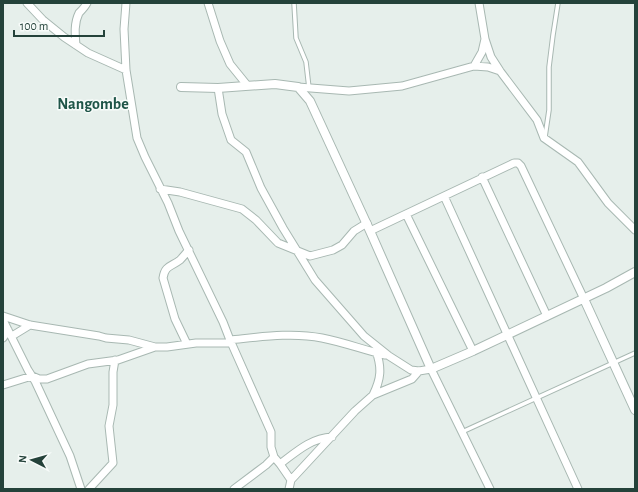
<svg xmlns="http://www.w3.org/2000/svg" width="638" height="492" viewBox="0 0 638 492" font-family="'Alegreya Sans',sans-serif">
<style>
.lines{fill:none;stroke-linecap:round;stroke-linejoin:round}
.service-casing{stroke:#a8b8b2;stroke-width:5.5}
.minor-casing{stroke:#a8b8b2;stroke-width:9}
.tertiary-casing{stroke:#a8b8b2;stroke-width:10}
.service{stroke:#fff;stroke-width:3.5}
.minor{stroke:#fff;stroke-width:7}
.tertiary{stroke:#fff;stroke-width:8}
.labels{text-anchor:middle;stroke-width:3;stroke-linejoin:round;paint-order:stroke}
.district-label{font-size:16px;font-weight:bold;fill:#1f5548;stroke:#f7fbf9}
</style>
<rect width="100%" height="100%" fill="#e6efeb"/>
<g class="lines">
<g class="service-casing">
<path id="service" d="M 294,3 L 296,38 L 306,62 L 309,88
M 545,137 L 549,110 L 549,67 L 553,35 L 558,3
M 462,432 L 635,353"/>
</g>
<g class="minor-casing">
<path id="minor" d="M 27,3 L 43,20 L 64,37 L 88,53 L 126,70
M 126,3 L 124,29 L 126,70 L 137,138 L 145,157 L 168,203 L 179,231 L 223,322 L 230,340 L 271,432 L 271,447 L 274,457 L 280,464 L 291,480 L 289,489
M 208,3 L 220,41 L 230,64 L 247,85
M 479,3 L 485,39 L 491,57 L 500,71 L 537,120 L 544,138 L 578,162 L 608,203 L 635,230
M 76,45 C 75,34 74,23 79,13 C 82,10 85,7 87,3
M 474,66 L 482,52 L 485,39
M 298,87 L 349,91 L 402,86 L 474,66 L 488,67 L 500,71
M 218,88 L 222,114 L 231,140 L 246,152 L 261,188 L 283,228 L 315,280 L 364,336 L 389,356 L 411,370 L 419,371 L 431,369 L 490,489
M 482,177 L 547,316
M 160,189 L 180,192 L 242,209 L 256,220 L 278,243 L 310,256 L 333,250 L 342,245 L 354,231 L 367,223
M 444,196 L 578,489
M 406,214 L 473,351
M 370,231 L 514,163 L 518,163 L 521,166 L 584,299
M 3,316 L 30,325 L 99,336 L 106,338 L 129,340 L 155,347
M 3,320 L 28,370 L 35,381 L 70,456 L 81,489
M 12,336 L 30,325
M 3,338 L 8,330
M 230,340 C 260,337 292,332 322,338 C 343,342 364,350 385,355
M 187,344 L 175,319 L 163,278 C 165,265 171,267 180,260 C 183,257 186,253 189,250
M 3,385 L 32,376 L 39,379 L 47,379 L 88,364 L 118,360 L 155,347 L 167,347 L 196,343 L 231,343
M 373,395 C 381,379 382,368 376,351
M 280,464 C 296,452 311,438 332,437
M 291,480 L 355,411 L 373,395 L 412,379 L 419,371
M 89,489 L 113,463 L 109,426 L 113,405 L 113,372 L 115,360
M 234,489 L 266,465 L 274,457"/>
</g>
<g class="tertiary-casing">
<path id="tertiary" d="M 181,87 L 218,88 L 275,84 L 298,87 L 310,101 L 370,231 L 431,369 L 473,351 L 606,288 L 635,272
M 584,299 L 635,410"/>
</g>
<use href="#service" class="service"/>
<use href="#minor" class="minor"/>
<use href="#tertiary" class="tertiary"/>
</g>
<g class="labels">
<g class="district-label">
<text x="93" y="109">Nangombe</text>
</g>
</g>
<rect width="638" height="492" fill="none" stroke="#24423a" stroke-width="8"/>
<g transform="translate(32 460) rotate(276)" stroke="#f7fbf9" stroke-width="3" paint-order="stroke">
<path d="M0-3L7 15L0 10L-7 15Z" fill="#24423a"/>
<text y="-6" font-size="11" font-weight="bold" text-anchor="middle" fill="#24423a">N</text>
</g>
<path d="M14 30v6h90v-6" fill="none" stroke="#24423a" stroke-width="2"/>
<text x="20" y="30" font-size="12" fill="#24423a" stroke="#f7fbf9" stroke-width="3" paint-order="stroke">100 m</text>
</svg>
